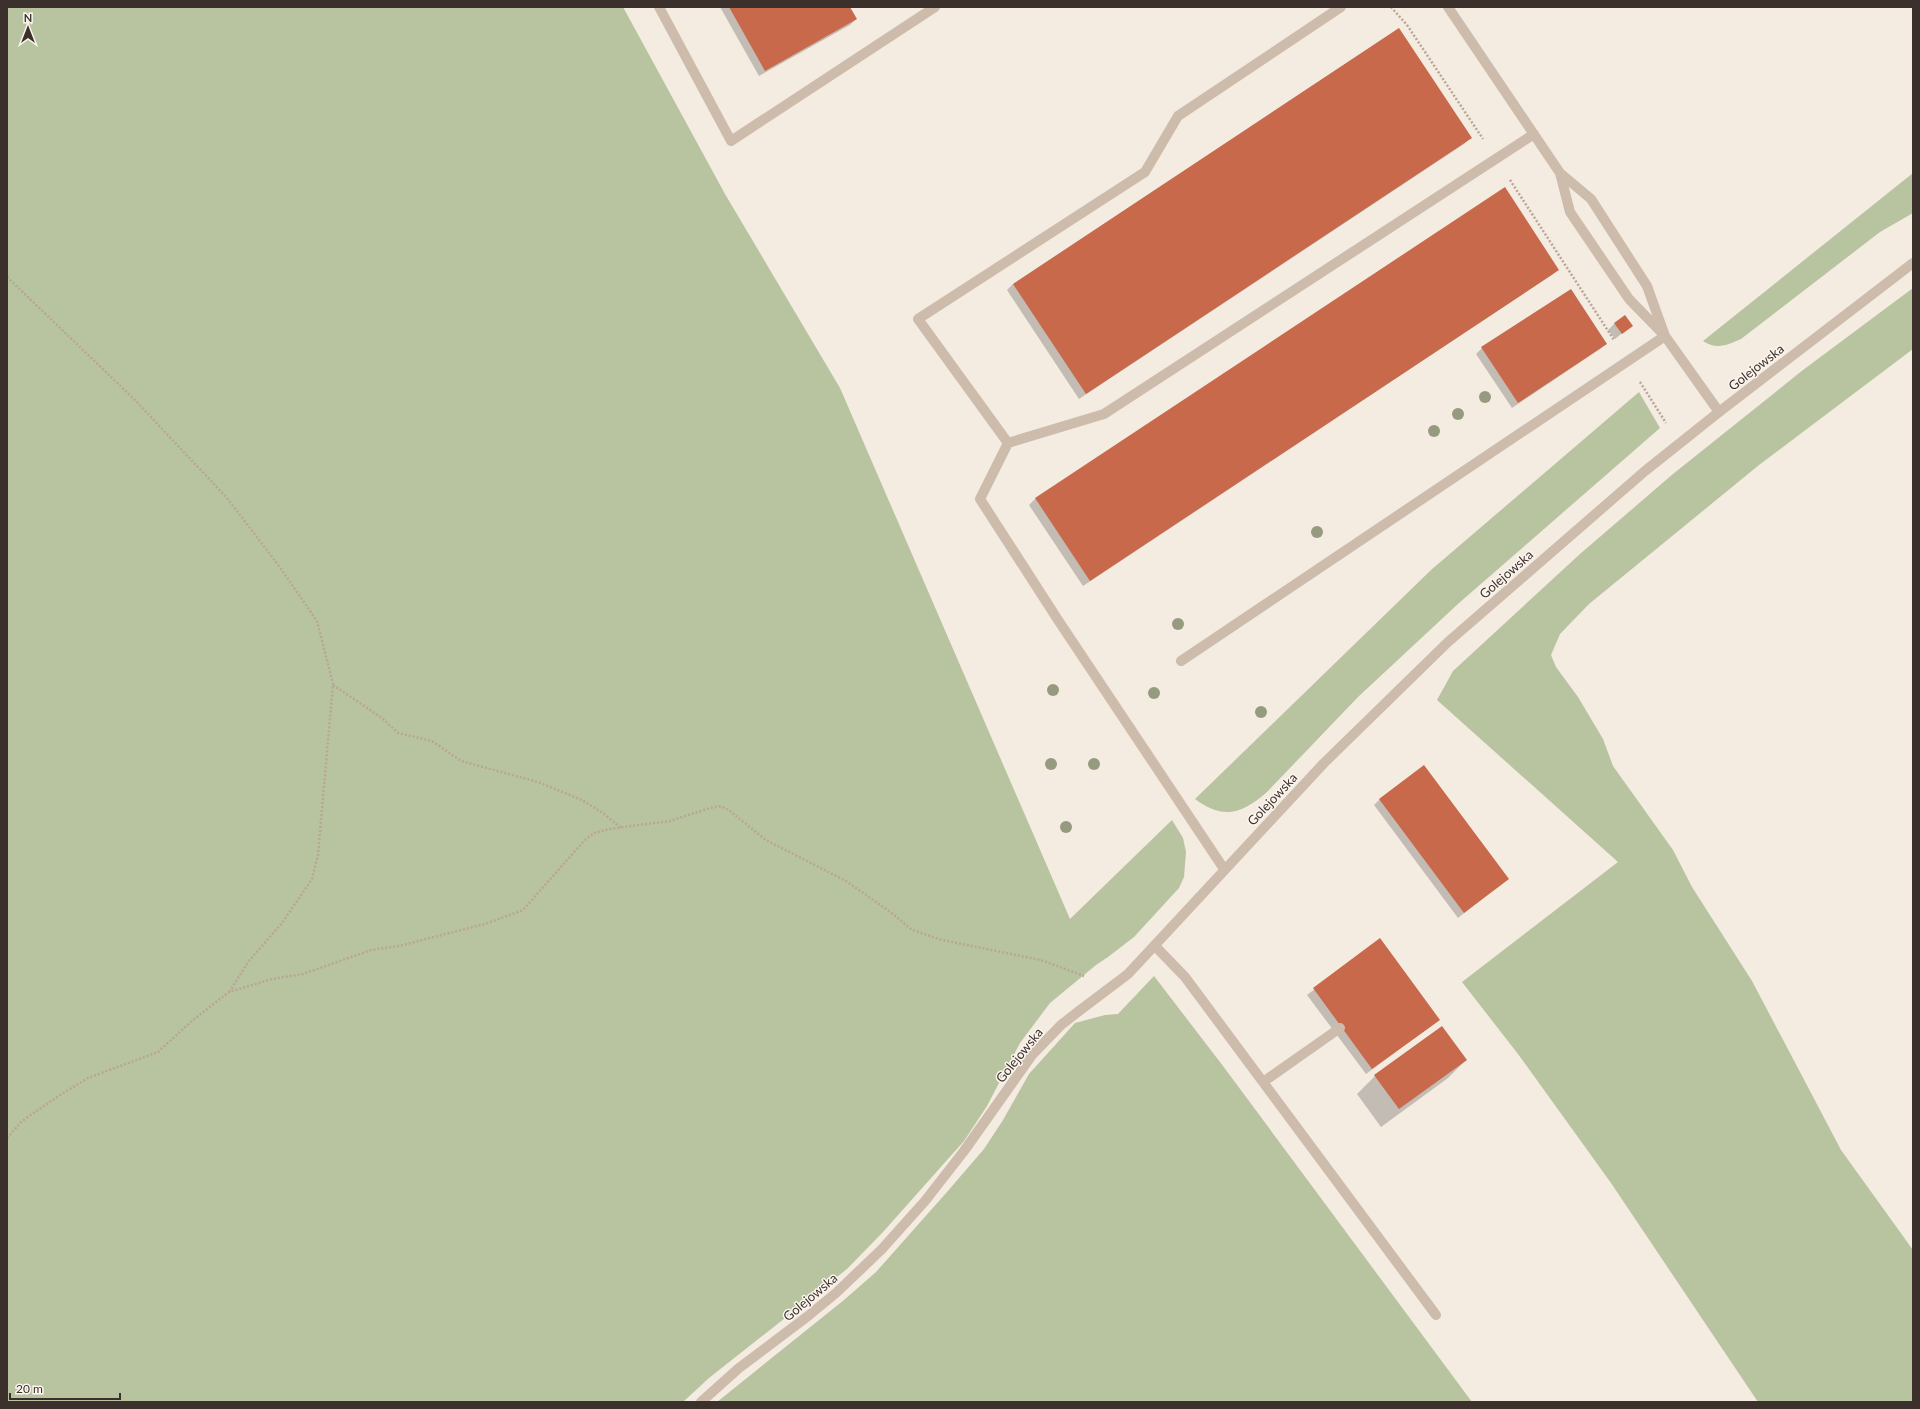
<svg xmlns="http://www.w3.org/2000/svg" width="1920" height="1409" viewBox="0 0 1920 1409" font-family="Lato,sans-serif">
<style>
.green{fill:#b8c4a0}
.shadow{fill:#0003}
.building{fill:#c8694b}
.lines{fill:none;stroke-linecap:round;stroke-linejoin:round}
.path{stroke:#b9a596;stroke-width:2.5;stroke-dasharray:2 2;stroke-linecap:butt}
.service{stroke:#cdbbac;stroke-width:10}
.minor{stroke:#cdbbac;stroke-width:10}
.tree{fill:#969b7f}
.labels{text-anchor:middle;stroke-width:3;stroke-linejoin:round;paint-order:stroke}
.street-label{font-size:13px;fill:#3b302b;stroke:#fbf5ee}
</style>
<rect width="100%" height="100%" fill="#f4ebe1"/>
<path class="green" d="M 7,7 L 623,7 L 725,194 L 840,388 L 1070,919 L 1172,820 L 1183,838 L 1186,852 L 1184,877 L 1179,888 L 1134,937 L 1108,957 L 1096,965 L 1050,1003 L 1020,1043 L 987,1106 L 964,1141 L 883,1232 L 847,1269 L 709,1378 L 683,1402 L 7,1402 Z
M 1913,173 L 1913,213 L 1880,232 L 1741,339 C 1728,345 1716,350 1703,341 Z
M 1913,288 L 1913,349 L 1759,465 L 1589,604 L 1560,634 L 1551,655 L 1556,667 L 1578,697 L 1603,739 L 1613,766 L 1673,850 L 1692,887 L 1752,981 L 1841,1150 L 1913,1250 L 1913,1402 L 1758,1402 L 1611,1183 L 1518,1054 L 1462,982 L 1618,862 L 1437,700 L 1453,671 L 1580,554 L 1673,474 L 1803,370 Z
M 1639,392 L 1660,428 L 1459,603 L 1358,697 L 1267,792 C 1242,814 1223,820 1195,799 L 1431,570 Z
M 1154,976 L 1223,1066 L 1472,1402 L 717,1402 L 844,1300 L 876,1272 L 947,1192 L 984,1149 L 1003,1120 L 1029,1074 L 1075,1023 L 1105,1015 L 1118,1014 Z"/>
<path class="shadow" d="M 720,7 L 849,7 L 856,19 L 850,25 L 759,76 Z
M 1398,29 L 1470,138 L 1464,144 L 1079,399 L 1007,290 L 1013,284 Z
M 1504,189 L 1558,270 L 1552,275 L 1083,586 L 1029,505 L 1035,499 Z
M 1614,324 L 1631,326 L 1615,339 L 1608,330 Z
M 1606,343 L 1600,349 L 1512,408 L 1476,354 L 1482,348 Z
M 1380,799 L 1507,879 L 1458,918 L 1374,805 Z
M 1380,940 L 1439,1020 L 1366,1074 L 1307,995 Z
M 1466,1060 L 1448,1078 L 1381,1127 L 1357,1094 L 1375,1076 Z"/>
<path class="building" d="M 729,7 L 850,7 L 857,19 L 765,71 Z
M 1399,28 L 1472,138 L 1086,394 L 1013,284 Z
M 1505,187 L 1559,270 L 1090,581 L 1035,498 Z
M 1571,289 L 1607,344 L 1518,403 L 1481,347 Z
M 1625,315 L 1633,326 L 1622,334 L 1614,323 Z
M 1424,765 L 1509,879 L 1464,913 L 1379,799 Z
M 1380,938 L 1440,1020 L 1372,1069 L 1313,988 Z
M 1442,1026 L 1467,1060 L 1399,1109 L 1374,1075 Z"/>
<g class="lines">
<path class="path" d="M 1391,7 L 1407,25 L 1483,139
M 1510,180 L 1614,340
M 7,277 L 134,399 L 227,498 L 279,566 L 317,621 L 333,684 L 318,855 L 312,879 L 282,923 L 248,962 L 230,991
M 1640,382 L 1666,423
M 333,685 L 382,718 L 398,733 L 432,741 L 461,761 L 538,782 L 582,800 L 603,813 L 621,828
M 7,1138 L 22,1121 L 57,1097 L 88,1078 L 158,1052 L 193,1020 L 229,992 L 272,979 L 303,974 L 371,950 L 399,946 L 485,924 L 523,910 L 584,841 L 594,833 L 609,829 L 670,821 L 710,808 L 721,806 L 730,811 L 766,840 L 846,881 L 893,914 L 912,930 L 942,940 L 1041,960 L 1084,976"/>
<path class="service" d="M 659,7 L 731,141 L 935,7
M 1448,7 L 1560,173 L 1591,199 L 1647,286 L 1665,336
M 1560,173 L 1570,212 L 1629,299 L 1665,336 L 1719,412
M 1008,443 L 918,319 L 1145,172 L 1178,116 L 1341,7
M 1181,661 L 1665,336
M 1224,869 L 1058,620 L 980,499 L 1008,443 L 1104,414 L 1534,134
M 1155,946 L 1185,977 L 1436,1315
M 1263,1082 L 1340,1028
M 701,1402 L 739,1368 L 808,1316 L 836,1293 L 882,1249 L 925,1201 L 964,1151 L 1032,1055 L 1061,1025 L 1079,1011"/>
<path class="minor" d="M 1079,1011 L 1128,974 L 1324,763 L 1448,642 L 1645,471 L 1719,412 L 1913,263"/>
</g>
<g class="tree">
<circle cx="1485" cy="397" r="6"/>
<circle cx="1458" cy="414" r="6"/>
<circle cx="1434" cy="431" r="6"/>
<circle cx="1317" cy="532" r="6"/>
<circle cx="1178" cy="624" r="6"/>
<circle cx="1053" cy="690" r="6"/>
<circle cx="1154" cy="693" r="6"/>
<circle cx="1261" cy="712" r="6"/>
<circle cx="1051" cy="764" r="6"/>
<circle cx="1094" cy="764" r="6"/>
<circle cx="1066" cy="827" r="6"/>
</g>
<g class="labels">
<g class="street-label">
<text transform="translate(1756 367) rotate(-38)" y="5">Golejowska</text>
<text transform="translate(1506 574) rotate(-41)" y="5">Golejowska</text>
<text transform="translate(1272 799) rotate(-47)" y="5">Golejowska</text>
<text transform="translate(1019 1055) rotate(-51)" y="5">Golejowska</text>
<text transform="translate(810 1297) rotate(-40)" y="5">Golejowska</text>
</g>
</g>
<rect width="1920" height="1409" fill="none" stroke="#3b302b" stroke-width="16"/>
<g transform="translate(28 28)" stroke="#fbf5ee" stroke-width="3" paint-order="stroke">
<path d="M0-3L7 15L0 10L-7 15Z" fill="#3b302b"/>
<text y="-6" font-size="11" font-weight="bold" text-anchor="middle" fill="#3b302b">N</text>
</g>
<path d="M10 1393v6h110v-6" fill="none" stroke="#3b302b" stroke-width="2"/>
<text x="16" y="1393" font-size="12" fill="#3b302b" stroke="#fbf5ee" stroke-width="3" paint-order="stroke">20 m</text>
</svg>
